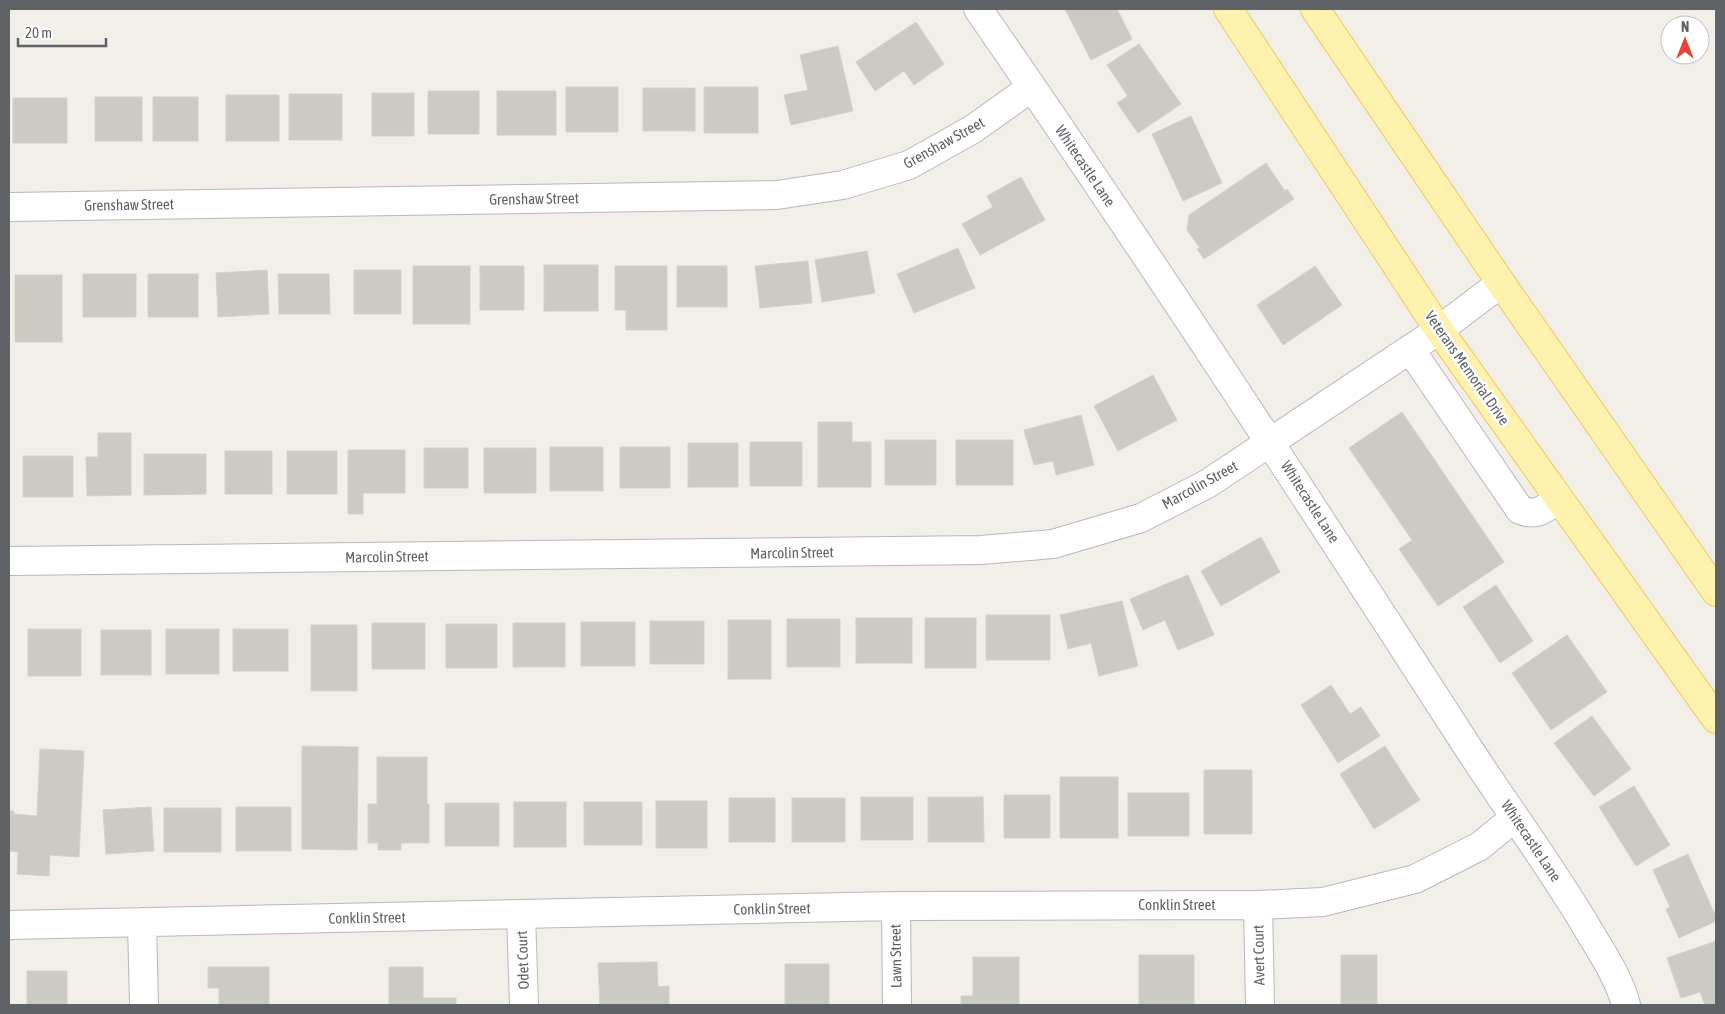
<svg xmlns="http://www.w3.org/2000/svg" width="1725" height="1014" viewBox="0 0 1725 1014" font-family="'Asap Condensed',sans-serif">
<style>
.building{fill:#cccac5;stroke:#d6d1c6}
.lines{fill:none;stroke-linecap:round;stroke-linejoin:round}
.minor-casing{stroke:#b5b8bc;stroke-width:30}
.major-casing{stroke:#f2c960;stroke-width:30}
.minor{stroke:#fff;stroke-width:28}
.major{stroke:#fff2af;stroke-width:28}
.labels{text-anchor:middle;stroke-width:5;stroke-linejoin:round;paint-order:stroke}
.street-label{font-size:15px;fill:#5f6368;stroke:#fff}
</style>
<rect width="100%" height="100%" fill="#f1efe8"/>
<path class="building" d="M 1065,9 L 1117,9 L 1132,39 L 1091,60 Z
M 916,22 L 944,64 L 914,85 L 904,71 L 875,91 L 856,62 Z
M 1139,44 L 1181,104 L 1138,133 L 1117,103 L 1128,96 L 1107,65 Z
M 838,46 L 853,111 L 791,125 L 784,95 L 808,90 L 800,55 Z
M 566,87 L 618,87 L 618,132 L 566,132 Z
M 704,87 L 758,87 L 758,133 L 704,133 Z
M 643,88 L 695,88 L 695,131 L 643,131 Z
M 428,91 L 479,91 L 479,134 L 428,134 Z
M 497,91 L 556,91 L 556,135 L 497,135 Z
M 372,93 L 414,93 L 414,136 L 372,136 Z
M 289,94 L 342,94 L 342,140 L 289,140 Z
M 226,95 L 279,95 L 279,141 L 226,141 Z
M 95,97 L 142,97 L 142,141 L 95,141 Z
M 153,97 L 198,97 L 198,141 L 153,141 Z
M 13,98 L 67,98 L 67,143 L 13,143 Z
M 1191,116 L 1222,183 L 1183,201 L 1152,134 Z
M 1266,163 L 1285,191 L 1287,189 L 1294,199 L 1204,259 L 1197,249 L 1200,248 L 1187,230 L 1189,215 Z
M 1021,177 L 1045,220 L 980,255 L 962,224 L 993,207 L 987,196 Z
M 958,248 L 975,288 L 914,313 L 897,274 Z
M 867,251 L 875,293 L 822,302 L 815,260 Z
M 808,261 L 812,303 L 760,308 L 755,266 Z
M 544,265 L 598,265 L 598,311 L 544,311 Z
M 413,266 L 470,266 L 470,324 L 413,324 Z
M 480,266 L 524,266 L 524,310 L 480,310 Z
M 615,266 L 667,266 L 667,330 L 626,330 L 626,310 L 615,310 Z
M 677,266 L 727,266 L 727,307 L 677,307 Z
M 1315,266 L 1342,305 L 1283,345 L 1257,305 Z
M 267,270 L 269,314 L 218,317 L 216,273 Z
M 354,270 L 401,270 L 401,314 L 354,314 Z
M 83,274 L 136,274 L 136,317 L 83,317 Z
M 148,274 L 198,274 L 198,317 L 148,317 Z
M 278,274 L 329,274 L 330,314 L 279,314 Z
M 15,275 L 62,275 L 62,342 L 15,342 Z
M 1153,375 L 1177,420 L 1118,451 L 1094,406 Z
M 1402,412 L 1504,562 L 1438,606 L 1399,549 L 1412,540 L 1349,448 Z
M 1081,415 L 1094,465 L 1056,475 L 1053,461 L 1034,465 L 1024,430 Z
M 818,422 L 852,422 L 852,442 L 871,442 L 871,487 L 818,487 Z
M 98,433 L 131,433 L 131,495 L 87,496 L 86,457 L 98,457 Z
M 885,440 L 936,440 L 936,485 L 885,485 Z
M 956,440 L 1013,440 L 1013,485 L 956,485 Z
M 750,442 L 802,442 L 802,486 L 750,486 Z
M 688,443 L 738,443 L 738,487 L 688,487 Z
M 550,447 L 603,447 L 603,491 L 550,491 Z
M 620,447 L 670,447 L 670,488 L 620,488 Z
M 424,448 L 468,448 L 468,488 L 424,488 Z
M 484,448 L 536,448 L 536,493 L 484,493 Z
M 348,450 L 405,450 L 405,493 L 363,493 L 363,514 L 348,514 Z
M 225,451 L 272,451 L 272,494 L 225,494 Z
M 287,451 L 337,451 L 337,494 L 287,494 Z
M 144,454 L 206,454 L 206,494 L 144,495 Z
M 23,456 L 73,456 L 73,497 L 23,497 Z
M 1261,537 L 1280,572 L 1221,606 L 1201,571 Z
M 1188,575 L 1214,635 L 1178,650 L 1165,620 L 1143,630 L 1130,599 Z
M 1496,585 L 1533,641 L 1500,663 L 1463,607 Z
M 1122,601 L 1138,666 L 1099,676 L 1091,643 L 1068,649 L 1060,615 Z
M 986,615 L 1050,615 L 1050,660 L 986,660 Z
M 856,618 L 912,618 L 912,663 L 856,663 Z
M 925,618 L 976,618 L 976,668 L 925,668 Z
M 787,619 L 840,619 L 840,667 L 787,667 Z
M 728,620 L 771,620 L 771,679 L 728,679 Z
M 650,621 L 704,621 L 704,664 L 650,664 Z
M 581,622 L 635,622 L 635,666 L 581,666 Z
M 372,623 L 425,623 L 425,669 L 372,669 Z
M 513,623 L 565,623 L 565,667 L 513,667 Z
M 446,624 L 497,624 L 497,668 L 446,668 Z
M 311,625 L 357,625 L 357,691 L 311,691 Z
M 28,629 L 81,629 L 81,676 L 28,676 Z
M 166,629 L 219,629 L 219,674 L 166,674 Z
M 233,629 L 288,629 L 288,671 L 233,671 Z
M 101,630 L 151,630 L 151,675 L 101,675 Z
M 1567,635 L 1607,692 L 1551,730 L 1512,673 Z
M 1331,685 L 1350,714 L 1361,707 L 1380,736 L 1338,763 L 1301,705 Z
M 1592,716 L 1631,769 L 1594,796 L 1554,743 Z
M 302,746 L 358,747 L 357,850 L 302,849 Z
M 1385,746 L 1420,800 L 1374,829 L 1340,774 Z
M 40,749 L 84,751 L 79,857 L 50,855 L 49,876 L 17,874 L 18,852 L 9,851 L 9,811 L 14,811 L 14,814 L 37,816 Z
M 377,757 L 427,757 L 427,804 L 429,804 L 429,843 L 401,843 L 401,850 L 378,850 L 378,843 L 368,843 L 368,804 L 377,804 Z
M 1204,770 L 1252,770 L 1252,834 L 1204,834 Z
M 1060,777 L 1118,777 L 1118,838 L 1060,838 Z
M 1634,786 L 1670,845 L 1636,866 L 1599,807 Z
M 1128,793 L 1189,793 L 1189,836 L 1128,836 Z
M 1004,795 L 1050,795 L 1050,838 L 1004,838 Z
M 861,797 L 913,797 L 913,840 L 861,840 Z
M 928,797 L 983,797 L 984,842 L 928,842 Z
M 729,798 L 775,798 L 775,842 L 729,842 Z
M 792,798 L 845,798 L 845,842 L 792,842 Z
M 656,801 L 707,801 L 707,848 L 656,848 Z
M 514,802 L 566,802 L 566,847 L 514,847 Z
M 584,802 L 642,802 L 642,845 L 584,845 Z
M 445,803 L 499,803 L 499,846 L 445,846 Z
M 151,807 L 154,851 L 106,854 L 103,810 Z
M 236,807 L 291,807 L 291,851 L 236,851 Z
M 164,808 L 221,808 L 221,852 L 164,852 Z
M 1688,854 L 1716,917 L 1716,921 L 1679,938 L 1666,909 L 1670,907 L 1653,870 Z
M 1716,941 L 1716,1005 L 1705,1005 L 1700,992 L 1681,998 L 1667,958 Z
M 1139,955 L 1194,955 L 1194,1005 L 1139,1005 Z
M 1341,955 L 1377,955 L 1377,1005 L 1341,1005 Z
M 973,957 L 1019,957 L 1019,1005 L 961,1005 L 961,996 L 973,996 Z
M 657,962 L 658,987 L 669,986 L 669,1005 L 600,1005 L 598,963 Z
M 785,964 L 829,964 L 829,1005 L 785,1005 Z
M 208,967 L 269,967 L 269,1005 L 219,1005 L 219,988 L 208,988 Z
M 389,967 L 423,967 L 423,998 L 456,998 L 456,1005 L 389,1005 Z
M 27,971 L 67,971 L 67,1005 L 27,1005 Z"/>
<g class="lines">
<g class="minor-casing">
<path id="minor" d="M 978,9 C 1146,251 1307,498 1467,746 C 1506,806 1549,864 1586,926 C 1600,950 1619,977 1626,1005
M 9,207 L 777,195 L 843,185 L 909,165 L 973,129 L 1032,87
M 1410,349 L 1520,510 C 1538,517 1545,508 1559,499
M 9,561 L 981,550 L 1053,544 L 1141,518 L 1207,484 L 1439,330 L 1501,283
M 1258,905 L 1260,1005
M 896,906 L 897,1005
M 521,915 L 524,1005
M 142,922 L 144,1005
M 9,925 L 896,906 L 1258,905 L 1323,902 L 1415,879 L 1480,846 L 1514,818"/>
</g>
<g class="major-casing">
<path id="major" d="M 1228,9 L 1439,330 L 1716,719
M 1315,9 L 1501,283 L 1716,592"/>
</g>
<use href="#minor" class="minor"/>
<use href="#major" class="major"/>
</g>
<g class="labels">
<g class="street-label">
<text transform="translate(944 143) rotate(-29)" y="5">Grenshaw Street</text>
<text transform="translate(1085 166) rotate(56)" y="5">Whitecastle Lane</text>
<text transform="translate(534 199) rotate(-1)" y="5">Grenshaw Street</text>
<text transform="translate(129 205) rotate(-1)" y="5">Grenshaw Street</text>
<text transform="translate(1467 368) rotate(55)" y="5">Veterans Memorial Drive</text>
<text transform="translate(1200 485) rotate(-29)" y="5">Marcolin Street</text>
<text transform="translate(1310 502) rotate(57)" y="5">Whitecastle Lane</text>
<text transform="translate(792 553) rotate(-1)" y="5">Marcolin Street</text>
<text transform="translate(387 557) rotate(-1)" y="5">Marcolin Street</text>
<text transform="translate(1531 841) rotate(56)" y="5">Whitecastle Lane</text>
<text x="1177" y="910">Conklin Street</text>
<text transform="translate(772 909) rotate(-1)" y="5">Conklin Street</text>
<text transform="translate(367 918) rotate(-1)" y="5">Conklin Street</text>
<text transform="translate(1259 955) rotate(-91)" y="5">Avert Court</text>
<text transform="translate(896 956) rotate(-91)" y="5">Lawn Street</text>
<text transform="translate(523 960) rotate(-92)" y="5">Odet Court</text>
</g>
</g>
<rect width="1725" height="1014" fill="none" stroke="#5f6368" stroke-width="20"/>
<g transform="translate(1685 40)"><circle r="24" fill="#ffffff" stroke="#bfc1c3"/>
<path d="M0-4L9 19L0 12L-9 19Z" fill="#ea4335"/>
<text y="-8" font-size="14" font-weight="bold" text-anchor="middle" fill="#5f6368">N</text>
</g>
<path d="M18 38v8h88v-8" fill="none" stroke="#5f6368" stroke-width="2.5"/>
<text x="25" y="38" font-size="15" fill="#5f6368" stroke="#ffffff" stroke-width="4" paint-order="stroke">20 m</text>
</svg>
